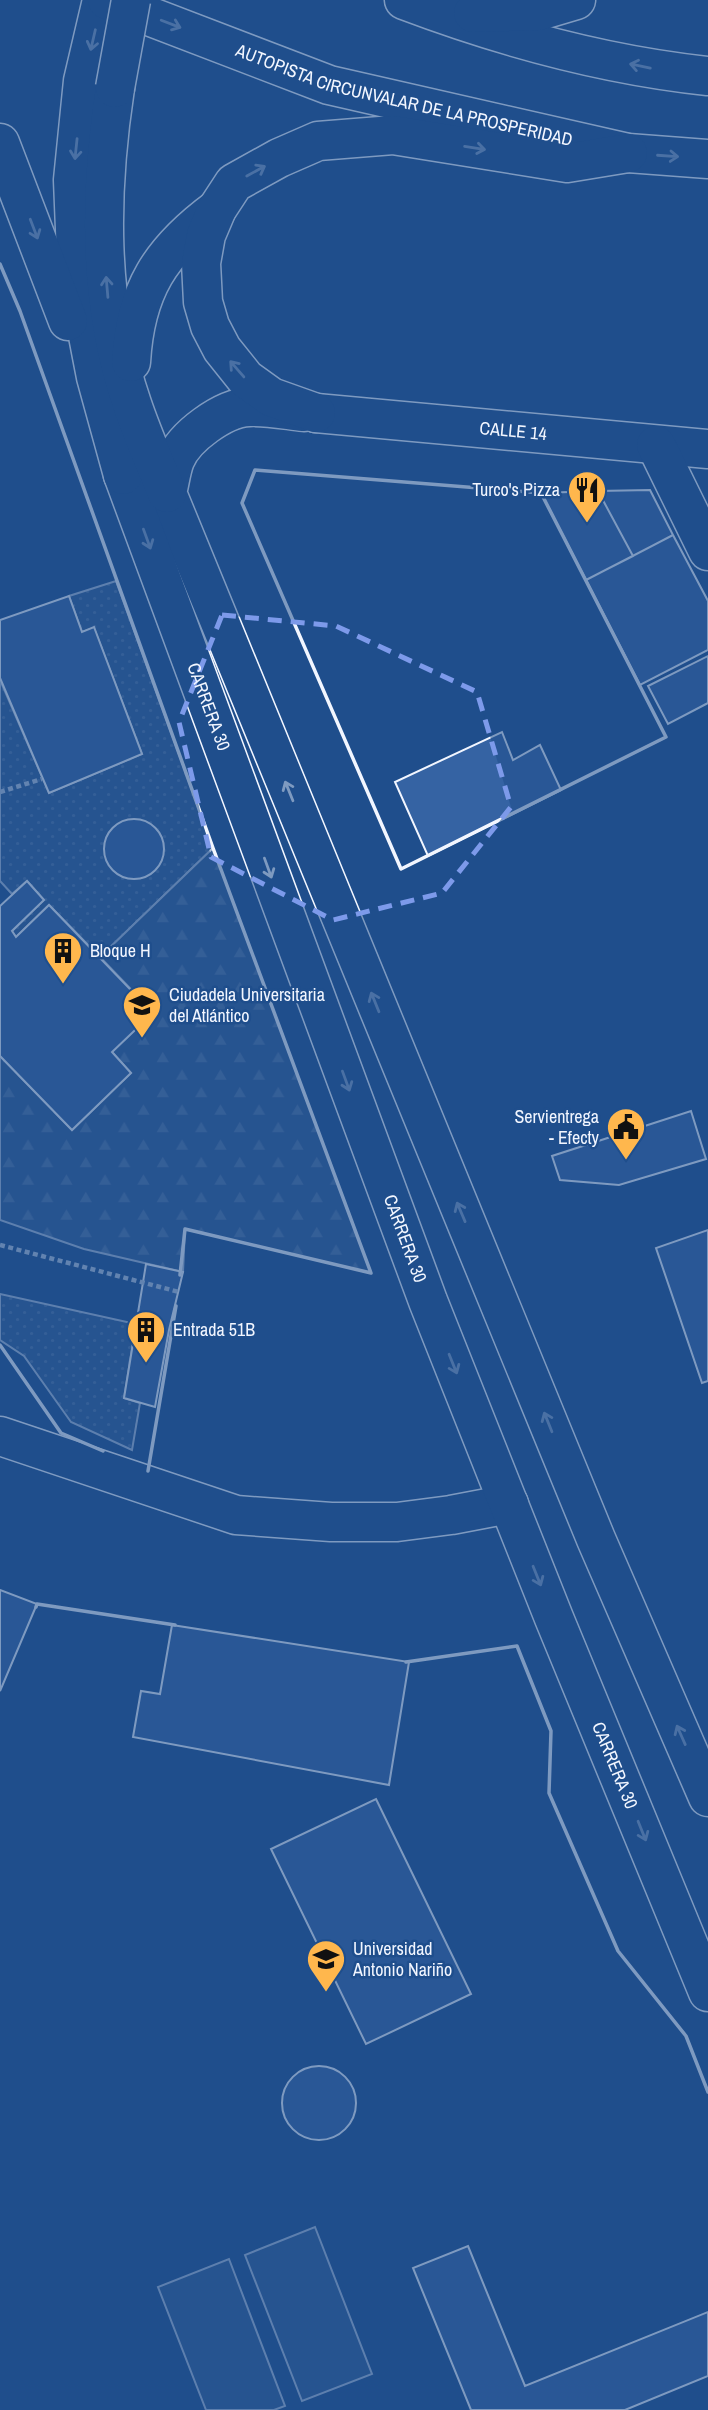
<svg xmlns="http://www.w3.org/2000/svg" width="708" height="2410" viewBox="0 0 708 2410" font-family="'Archivo Narrow',sans-serif">
<style>
.grass{fill:url(#grass-dots);stroke:#a8bbd7;stroke-width:2}
.forest{fill:url(#forest-firs);stroke:#a8bbd7;stroke-width:2}
.pitch{fill:#305b95;stroke:#a8bbd7;stroke-width:2}
.building{fill:#3563a3;stroke:#f2f6ff;stroke-width:2}
.lines{fill:none;stroke-linecap:round;stroke-linejoin:round}
.minor-casing{stroke:#f2f6ff;stroke-width:41}
.major-casing{stroke:#f2f6ff;stroke-width:41}
.highway-casing{stroke:#f2f6ff;stroke-width:41}
.path{stroke:#b3c4dc;stroke-width:4.5;stroke-dasharray:5 3.5;stroke-linecap:butt}
.minor{stroke:#1f4e8c;stroke-width:38}
.major{stroke:#1f4e8c;stroke-width:38}
.highway{stroke:#1f4e8c;stroke-width:38}
.highway-bridge-casing{stroke:#f2f6ff;stroke-width:41;stroke-linecap:butt}
.highway-bridge{stroke:#1f4e8c;stroke-width:38}
.wall{stroke:#f2f6ff;stroke-width:3.5}
.oneway{stroke:#7e9ac0}
.marked{fill:none;stroke:#7d9aea;stroke-width:5;stroke-dasharray:14 9;stroke-linejoin:round}
.labels{text-anchor:middle;stroke-width:5;stroke-linejoin:round;paint-order:stroke}
.street-label{font-size:18px;fill:#f2f6ff;stroke:#1f4e8c}
.poi-label{font-size:18px;fill:#f2f6ff;stroke:#1f4e8c;text-anchor:start}
</style>
<defs>
<pattern id="grass-dots" width="8" height="8" patternUnits="userSpaceOnUse" patternTransform="scale(1.75)"><rect width="8" height="8" fill="#305b95"/><path d="M2 2h.1M6 6h.1" fill="none" stroke="#4e73a5" stroke-width="1.8" stroke-linecap="round"/></pattern>
<pattern id="forest-firs" width="22" height="20" patternUnits="userSpaceOnUse" patternTransform="scale(1.75)"><rect width="22" height="20" fill="#305b95"/><path d="M5 1l3.5 6h-7zM16 11l3.5 6h-7z" fill="#4e73a5"/></pattern>
</defs>
<rect width="100%" height="100%" fill="#1f4e8c"/>
<path class="grass" d="M 116,581 L 213,848 L 100,957 L 49,905 L 16,937 L 12,931 L 44,900 L 27,881 L 12,894 L 0,881 L 0,680 L 49,793 L 142,754 L 94,628 L 82,632 L 69,596 Z
M 0,1294 L 136,1324 L 124,1398 L 140,1403 L 132,1450 L 71,1422 L 24,1356 L 0,1340 Z"/>
<path class="forest" d="M 213,848 L 371,1273 L 185,1229 L 183,1272 L 84,1249 L 0,1220 L 0,1056 L 72,1130 L 131,1073 L 112,1052 L 153,1012 L 100,957 Z"/>
<path class="pitch" d="M 315,2227 L 372,2374 L 302,2401 L 245,2255 Z
M 229,2259 L 285,2406 L 274,2410 L 206,2410 L 158,2287 Z"/>
<path class="building" d="M 650,490 L 673,535 L 633,556 L 598,491 Z
M 598,491 L 633,556 L 586,580 L 541,493 Z
M 673,535 L 708,601 L 708,650 L 640,685 L 586,580 Z
M 69,596 L 82,632 L 94,627 L 142,754 L 49,793 L 0,678 L 0,620 Z
M 708,656 L 708,703 L 668,724 L 648,686 Z
M 502,732 L 513,760 L 540,745 L 561,790 L 428,856 L 395,782 Z
M104 849a30 30 0 1 1 60 0a30 30 0 1 1-60 0Z
M 27,881 L 44,900 L 12,931 L 16,937 L 49,905 L 153,1013 L 112,1052 L 131,1073 L 72,1130 L 0,1056 L 0,906 Z
M 691,1111 L 706,1159 L 619,1185 L 560,1180 L 552,1156 Z
M 708,1230 L 708,1381 L 702,1383 L 656,1248 Z
M 146,1264 L 183,1272 L 169,1330 L 155,1407 L 124,1398 Z
M 0,1590 L 37,1604 L 0,1691 Z
M 172,1625 L 409,1662 L 389,1785 L 133,1737 L 141,1691 L 160,1694 Z
M 376,1799 L 471,1994 L 366,2044 L 271,1849 Z
M282 2103a37 37 0 1 1 74 0a37 37 0 1 1-74 0Z
M 468,2246 L 525,2386 L 708,2312 L 708,2376 L 625,2410 L 471,2410 L 413,2268 Z"/>
<g class="lines">
<g class="minor-casing">
<g id="minor">
<path id="s1" d="M 316,413 L 708,449"/>
<path d="M 656,445 L 708,551"/>
<path d="M 0,1436 L 236,1515 L 331,1522 L 397,1522 L 451,1515 L 509,1504"/>
</g>
</g>
<g class="major-casing">
<g id="major">
<path d="M 304,412 C 286,410 266,406 249,407 C 223,408 184,437 175,460 C 171,470 170,482 167,493 L 596,1539 L 708,1797"/>
<path id="s2" d="M 123,475 L 428,1301 L 554,1618 L 708,1992"/>
</g>
</g>
<g class="highway-casing">
<g id="highway">
<path d="M 102,0 L 83,81 L 73,180 L 77,279 L 96,377 L 123,475"/>
<path id="s3" d="M 107,0 L 329,85 L 628,153 L 708,159"/>
<path d="M 404,0 C 502,37 604,65 708,76"/>
<path d="M 473,13 L 539,11 L 576,0"/>
<path d="M 115,88 C 99,193 97,302 132,404 C 142,434 155,463 167,493"/>
<path d="M 0,143 L 68,321"/>
<path d="M 131,362 C 135,291 160,251 217,209"/>
<path d="M 316,413 L 271,397 L 246,379 L 222,349 L 210,326 L 203,302 L 201,263 L 206,235 L 217,209 L 234,183 L 279,158 L 318,141 L 393,135 L 567,163 L 628,153"/>
</g>
</g>
<path class="path" d="M 0,792 L 42,779
M 0,1245 L 179,1292"/>
<use href="#minor" class="minor"/>
<use href="#major" class="major"/>
<use href="#highway" class="highway"/>
<g class="highway-bridge-casing">
<path id="highway-bridge" d="M 115,88 L 131,0"/>
</g>
<use href="#highway-bridge" class="highway-bridge"/>
<path class="wall" d="M 0,264 L 20,311 L 213,848 L 371,1273 L 185,1229 L 180,1275
M 255,470 L 541,493 L 666,737 L 401,869 L 242,503 Z
M 0,1345 L 61,1433 L 103,1451
M 148,1471 L 176,1306
M 36,1607 L 37,1604 L 175,1625
M 406,1662 L 517,1646 L 551,1731 L 549,1793 L 618,1951 L 686,2036 L 708,2092"/>
</g>
<defs><path id="oneway-shaft" d="M-6 0H5M1.5-3L5.5 0L1.5 3" fill="none" stroke-width="1.6" stroke-linecap="round" stroke-linejoin="round" transform="scale(1.75)"/></defs>
<g class="oneway">
<use href="#oneway-shaft" transform="translate(171 24) rotate(21)"/>
<use href="#oneway-shaft" transform="translate(93 40) rotate(103)"/>
<use href="#oneway-shaft" transform="translate(640 66) rotate(-168)"/>
<use href="#oneway-shaft" transform="translate(475 148) rotate(9)"/>
<use href="#oneway-shaft" transform="translate(76 149) rotate(96)"/>
<use href="#oneway-shaft" transform="translate(668 156) rotate(4)"/>
<use href="#oneway-shaft" transform="translate(256 171) rotate(-29)"/>
<use href="#oneway-shaft" transform="translate(34 229) rotate(69)"/>
<use href="#oneway-shaft" transform="translate(107 287) rotate(-95)"/>
<use href="#oneway-shaft" transform="translate(237 369) rotate(-131)"/>
<use href="#oneway-shaft" transform="translate(147 539) rotate(70)"/>
<use href="#oneway-shaft" transform="translate(289 791) rotate(-112)"/>
<use href="#oneway-shaft" transform="translate(268 868) rotate(70)"/>
<use href="#oneway-shaft" transform="translate(375 1002) rotate(-112)"/>
<use href="#oneway-shaft" transform="translate(346 1081) rotate(70)"/>
<use href="#oneway-shaft" transform="translate(461 1212) rotate(-113)"/>
<use href="#oneway-shaft" transform="translate(453 1364) rotate(68)"/>
<use href="#oneway-shaft" transform="translate(548 1422) rotate(-112)"/>
<use href="#oneway-shaft" transform="translate(537 1576) rotate(68)"/>
<use href="#oneway-shaft" transform="translate(681 1735) rotate(-114)"/>
<use href="#oneway-shaft" transform="translate(642 1831) rotate(68)"/>
</g>
<path d="M0 0H708V2410H0ZM 222,615 L 336,626 L 477,692 L 511,807 L 442,893 L 333,920 L 211,857 L 179,722 Z" fill="#1f4e8c" fill-opacity=".55" fill-rule="evenodd"/>
<path class="marked" d="M 222,615 L 336,626 L 477,692 L 511,807 L 442,893 L 333,920 L 211,857 L 179,722 Z"/>
<defs>
<g id="restaurant-pin" transform="scale(2.0125)"><path d="M0 17L-7.5 6A9.5 9.5 0 1 1 7.5 6Z" fill="#ffb74d" stroke="#1f4e8c"/><path d="M-5-6h1v4h1v-4h1v4h1v-4h1v5L-1.5 .5V6h-2V.5L-5-1ZM5-6V6H3V1.5H1.5Q1.5-4 5-6Z" fill="#111"/></g>
<g id="building-pin" transform="scale(2.0125)"><path d="M0 17L-7.5 6A9.5 9.5 0 1 1 7.5 6Z" fill="#ffb74d" stroke="#1f4e8c"/><path d="M-4-6H4V6H1V3H-1V6H-4ZM-2.5-4.3h1.7v1.8h-1.7ZM.8-4.3h1.7v1.8H.8ZM-2.5-1h1.7V.8h-1.7ZM.8-1h1.7V.8H.8Z" fill="#111"/></g>
<g id="university-pin" transform="scale(2.0125)"><path d="M0 17L-7.5 6A9.5 9.5 0 1 1 7.5 6Z" fill="#ffb74d" stroke="#1f4e8c"/><path d="M0-5L7-2L0 1L-7-2ZM-4 1L0 2.5L4 1V4Q0 6-4 4Z" fill="#111"/></g>
<g id="civic-pin" transform="scale(2.0125)"><path d="M0 17L-7.5 6A9.5 9.5 0 1 1 7.5 6Z" fill="#ffb74d" stroke="#1f4e8c"/><path d="M-.6-6.5H3V-4.5H.6V-3L4-1V1h2V6H-6V1h2V-1L-.6-3ZM-1.2 2.5V6h2.4V2.5Z" fill="#111"/></g>
</defs>
<g fill-rule="evenodd">
<use href="#restaurant-pin" x="587" y="490"/>
<use href="#building-pin" x="63" y="951"/>
<use href="#university-pin" x="142" y="1005"/>
<use href="#civic-pin" x="626" y="1127"/>
<use href="#building-pin" x="146" y="1330"/>
<use href="#university-pin" x="326" y="1959"/>
</g>
<g class="labels">
<g class="street-label">
<text dy="6" stroke="none"><textPath href="#s3" startOffset="313">AUTOPISTA CIRCUNVALAR DE LA PROSPERIDAD</textPath></text>
<text dy="6" stroke="none"><textPath href="#s1" startOffset="198">CALLE 14</textPath></text>
<text dy="6" stroke="none"><textPath href="#s2" startOffset="247">CARRERA 30</textPath></text>
<text dy="6" stroke="none"><textPath href="#s2" startOffset="814">CARRERA 30</textPath></text>
<text dy="6" stroke="none"><textPath href="#s2" startOffset="1381">CARRERA 30</textPath></text>
</g>
<g class="poi-label">
<text x="560" y="496" text-anchor="end">Turco's Pizza</text>
<text x="90" y="957">Bloque H</text>
<text x="169" y="1001">Ciudadela Universitaria<tspan x="169" dy="21">del Atlántico</tspan></text>
<text x="599" y="1123" text-anchor="end">Servientrega<tspan x="599" dy="21">- Efecty</tspan></text>
<text x="173" y="1336">Entrada 51B</text>
<text x="353" y="1955">Universidad<tspan x="353" dy="21">Antonio Nariño</tspan></text>
</g>
</g>
</svg>
